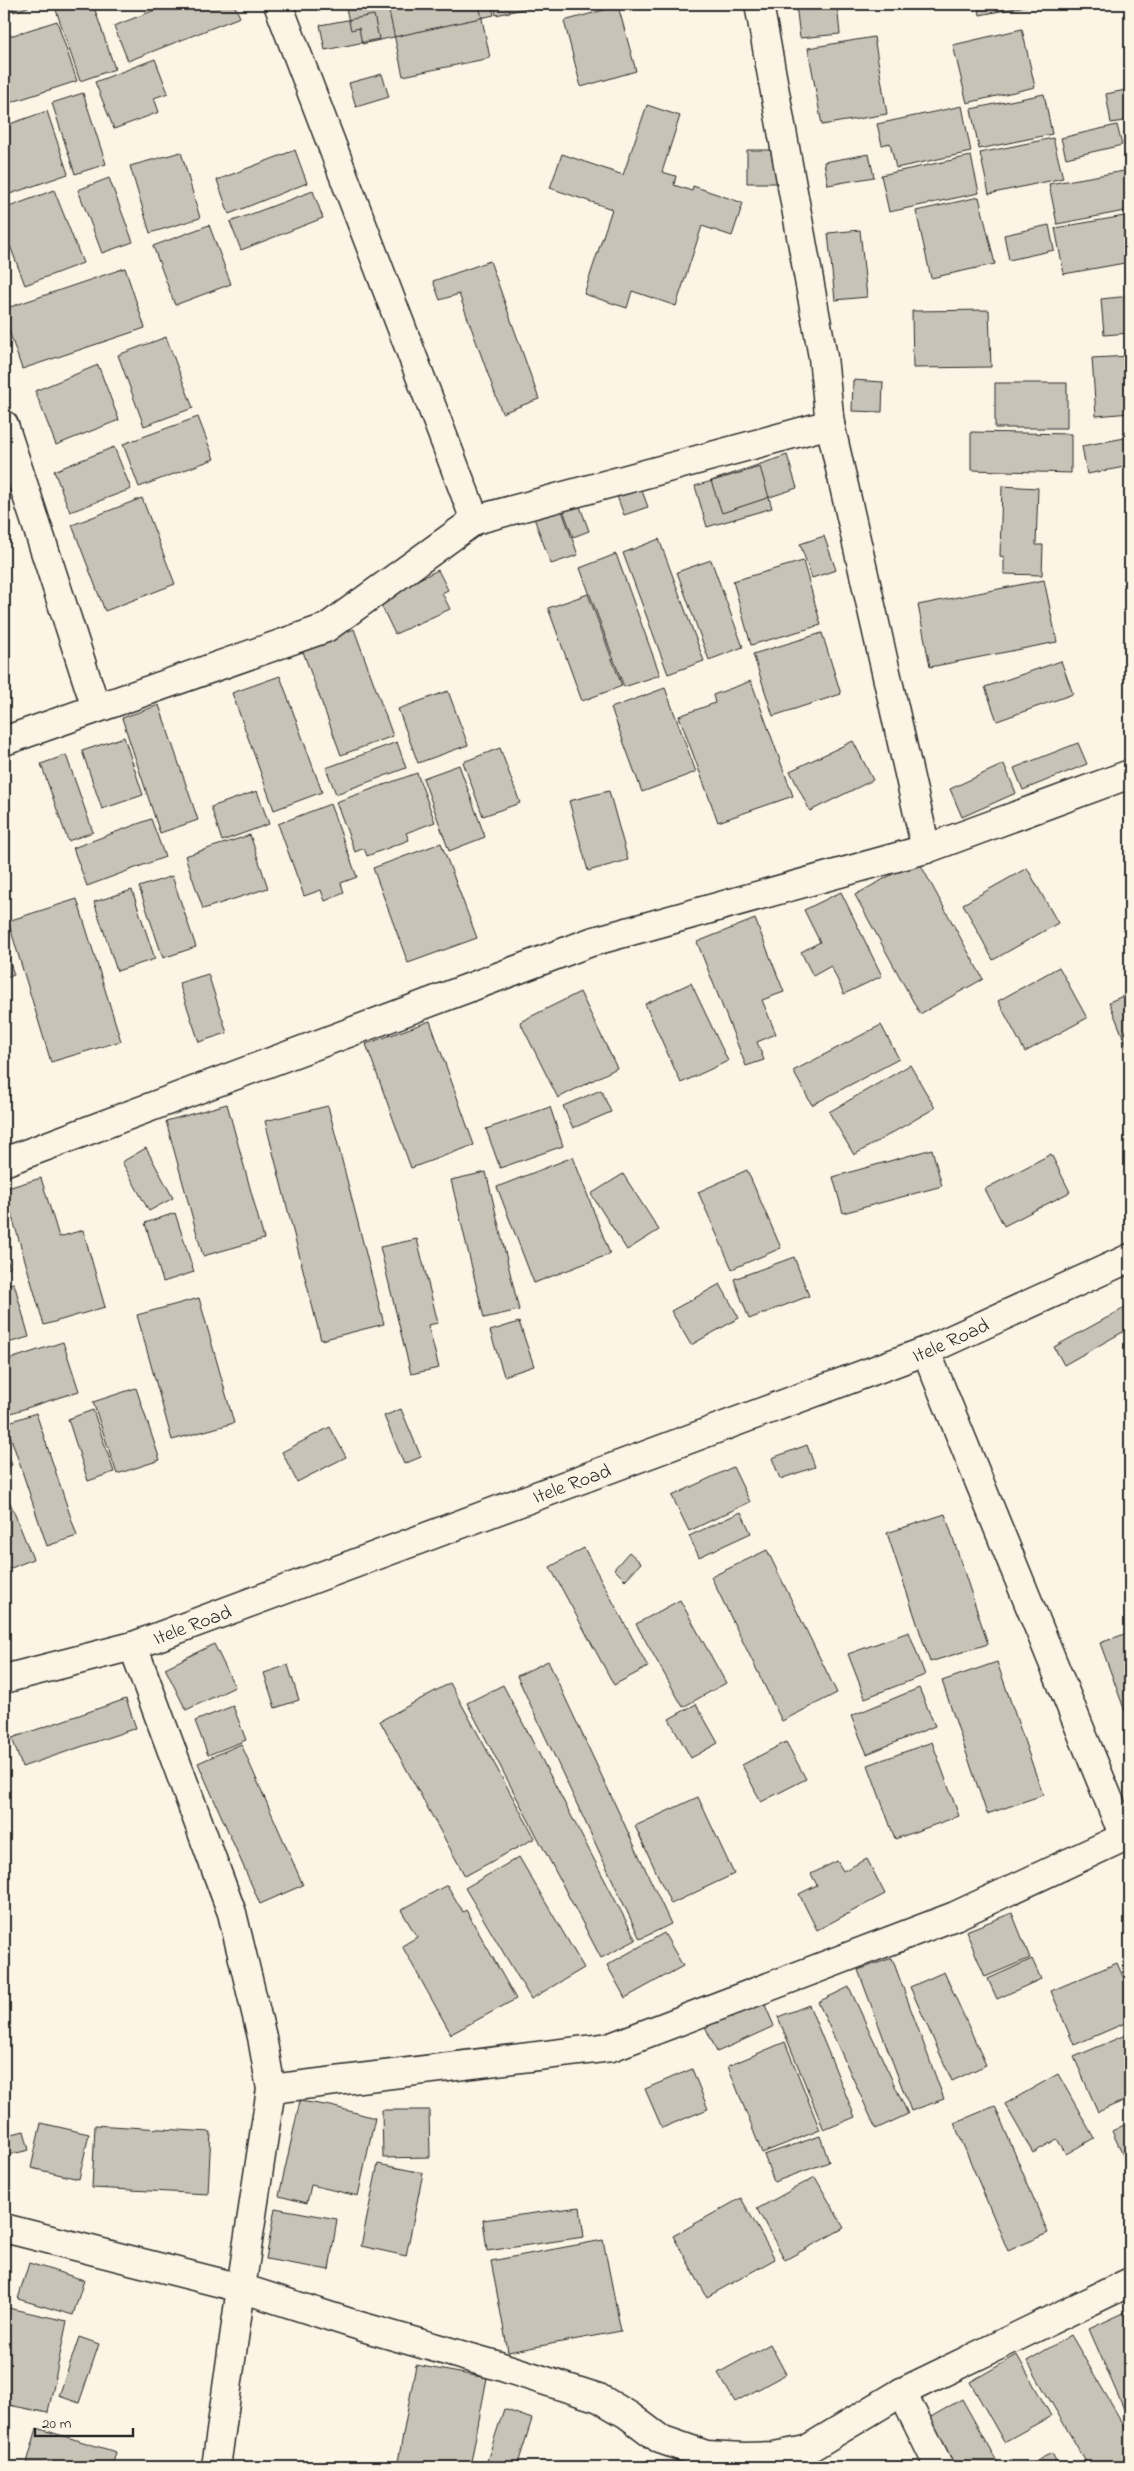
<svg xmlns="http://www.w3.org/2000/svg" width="1134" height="2471" viewBox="0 0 1134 2471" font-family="'Indie Flower',sans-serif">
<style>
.building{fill:#c8c3b7;stroke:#2b2b2b}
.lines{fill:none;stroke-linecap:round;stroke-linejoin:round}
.minor-casing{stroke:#2b2b2b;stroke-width:31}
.minor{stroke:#fcf5e5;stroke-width:28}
.labels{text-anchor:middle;stroke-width:5;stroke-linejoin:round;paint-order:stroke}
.street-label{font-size:20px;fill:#2b2b2b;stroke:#fcf5e5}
</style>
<rect width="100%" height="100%" fill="#fcf5e5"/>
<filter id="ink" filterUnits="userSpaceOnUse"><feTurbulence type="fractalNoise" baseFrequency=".02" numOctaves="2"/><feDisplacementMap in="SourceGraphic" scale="10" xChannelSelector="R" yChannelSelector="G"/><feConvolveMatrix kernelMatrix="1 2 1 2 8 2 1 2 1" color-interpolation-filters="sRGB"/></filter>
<g filter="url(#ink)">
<path class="building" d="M 11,4 L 36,4 L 14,12 Z
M 54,4 L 93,4 L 115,69 L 80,81 Z
M 170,4 L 234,4 L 240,17 L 128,61 L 114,26 Z
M 345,4 L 491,4 L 494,15 L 362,44 L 359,28 L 351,30 Z
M 423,4 L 479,4 L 490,58 L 403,76 L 389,11 Z
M 494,4 L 531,4 L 532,7 L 496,15 Z
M 796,4 L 837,4 L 840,34 L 800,38 Z
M 978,4 L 1036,4 L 980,15 Z
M 618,6 L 636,71 L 581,87 L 564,21 Z
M 374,15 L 379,39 L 325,50 L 320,25 Z
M 57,21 L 77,81 L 9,103 L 4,88 L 4,38 Z
M 1022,29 L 1035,87 L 967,103 L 953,45 Z
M 874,37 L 887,114 L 822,125 L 808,48 Z
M 155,59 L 168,93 L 154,98 L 159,112 L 114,129 L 95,82 Z
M 382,74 L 389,97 L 356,107 L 349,83 Z
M 1130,89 L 1130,120 L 1111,123 L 1106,94 Z
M 83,93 L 106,164 L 75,174 L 52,103 Z
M 1044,94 L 1052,134 L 979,149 L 971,109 Z
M 647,105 L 680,116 L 662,172 L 676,176 L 674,185 L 692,191 L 693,186 L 743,203 L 732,236 L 702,226 L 676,306 L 632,291 L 627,308 L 584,294 L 612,209 L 550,188 L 562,154 L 623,175 Z
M 962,106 L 971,152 L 896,168 L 890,143 L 882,145 L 877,124 Z
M 47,111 L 68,174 L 4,196 L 4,126 Z
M 1117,125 L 1122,145 L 1066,158 L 1061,138 Z
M 1053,138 L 1063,178 L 989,194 L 980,153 Z
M 295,150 L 307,183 L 229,214 L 217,180 Z
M 747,150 L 780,150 L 780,183 L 747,183 Z
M 181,152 L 200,218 L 150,233 L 130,166 Z
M 869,154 L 874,177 L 828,185 L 824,162 Z
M 971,156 L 979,193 L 889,212 L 881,175 Z
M 1130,170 L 1130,210 L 1057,224 L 1049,184 Z
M 109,178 L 133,242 L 102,253 L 78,190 Z
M 54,190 L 83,263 L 25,285 L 4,230 L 4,209 Z
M 313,191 L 323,218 L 241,250 L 230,222 Z
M 979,197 L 995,264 L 931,278 L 916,211 Z
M 1130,215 L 1130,262 L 1064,274 L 1055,228 Z
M 209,225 L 231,284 L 175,305 L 153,246 Z
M 1049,225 L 1054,250 L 1009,260 L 1004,235 Z
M 860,230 L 867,297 L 835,300 L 828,233 Z
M 490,261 L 539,399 L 502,413 L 459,294 L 440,300 L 433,281 Z
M 125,268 L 145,328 L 22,369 L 4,316 L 4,309 Z
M 1130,296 L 1130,333 L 1104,335 L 1101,299 Z
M 989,310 L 991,367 L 913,368 L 912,311 Z
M 166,337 L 193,408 L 144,426 L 118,355 Z
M 1130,356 L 1130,413 L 1096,416 L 1092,358 Z
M 98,365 L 119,420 L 56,445 L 35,391 Z
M 853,380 L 883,382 L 882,412 L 852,411 Z
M 995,383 L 1067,383 L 1067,428 L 995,428 Z
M 198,417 L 214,459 L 139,487 L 123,444 Z
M 971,432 L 1071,434 L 1071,473 L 971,470 Z
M 1130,437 L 1130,466 L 1087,474 L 1082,446 Z
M 114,447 L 131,489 L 70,512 L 54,471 Z
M 787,455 L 797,488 L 722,513 L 711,481 Z
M 760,467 L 772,508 L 707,527 L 695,486 Z
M 638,480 L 648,507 L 624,515 L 614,488 Z
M 1002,486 L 1038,488 L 1036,545 L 1043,545 L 1042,575 L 1004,574 L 1004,557 L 1000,556 Z
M 142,498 L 175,584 L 105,611 L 72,525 Z
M 578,501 L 589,531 L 573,537 L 562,507 Z
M 561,508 L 578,555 L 551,564 L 534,518 Z
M 824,536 L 836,570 L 812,578 L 800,544 Z
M 659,539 L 704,661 L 668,674 L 623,553 Z
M 616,554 L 660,675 L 624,687 L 580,568 Z
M 711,560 L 743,647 L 709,660 L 677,572 Z
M 803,561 L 821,625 L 751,645 L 733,581 Z
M 438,570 L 448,590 L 442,593 L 450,609 L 395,634 L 378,599 Z
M 1044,580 L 1057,642 L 930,667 L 918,605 Z
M 588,594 L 622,686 L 582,701 L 548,608 Z
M 354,629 L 393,736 L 341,755 L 302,649 Z
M 822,633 L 841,694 L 773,716 L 753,654 Z
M 1061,661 L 1073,694 L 997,721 L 985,687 Z
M 280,676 L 322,792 L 274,810 L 232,693 Z
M 751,681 L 793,796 L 718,822 L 679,716 L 715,703 L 713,695 Z
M 665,688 L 696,772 L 642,792 L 611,708 Z
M 448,691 L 468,745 L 418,763 L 398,709 Z
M 159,705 L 198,820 L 160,833 L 122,718 Z
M 124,737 L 143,795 L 102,809 L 82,751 Z
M 853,741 L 873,780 L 810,811 L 790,771 Z
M 397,742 L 406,768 L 336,794 L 326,768 Z
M 1078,743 L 1087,764 L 1023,790 L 1014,768 Z
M 500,748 L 520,803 L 483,816 L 463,762 Z
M 66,755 L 93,832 L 68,841 L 41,764 Z
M 1004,764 L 1016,793 L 962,817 L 950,789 Z
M 459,765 L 485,837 L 449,851 L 423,778 Z
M 417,773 L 435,822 L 406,833 L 409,840 L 367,856 L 364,848 L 355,852 L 336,802 Z
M 257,791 L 269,824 L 222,841 L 211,807 Z
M 609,791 L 628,860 L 588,871 L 569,801 Z
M 330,804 L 357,877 L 341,883 L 344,893 L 325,901 L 321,890 L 304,896 L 278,824 Z
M 151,819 L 165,857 L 87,886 L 73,848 Z
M 250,835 L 268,888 L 203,909 L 185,856 Z
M 441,843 L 477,938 L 408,963 L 373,868 Z
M 918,860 L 983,979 L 920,1014 L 855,895 Z
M 1027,868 L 1058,923 L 993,960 L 963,904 Z
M 172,876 L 196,947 L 163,958 L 139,887 Z
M 132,890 L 155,959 L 117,971 L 94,902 Z
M 841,892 L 882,976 L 844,994 L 831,966 L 813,976 L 801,952 L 820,942 L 804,910 Z
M 77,899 L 121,1041 L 51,1062 L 8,921 Z
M 755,919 L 784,992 L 762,1000 L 776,1034 L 757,1042 L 764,1060 L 746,1066 L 697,942 Z
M 4,944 L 14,975 L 4,979 Z
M 1059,967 L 1087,1018 L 1025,1052 L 998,1001 Z
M 208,974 L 227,1033 L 199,1042 L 179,983 Z
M 691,983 L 728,1061 L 681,1083 L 645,1004 Z
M 580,992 L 617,1068 L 558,1098 L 520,1022 Z
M 1130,993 L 1130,1054 L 1109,1002 Z
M 430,1021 L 474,1145 L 411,1168 L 366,1044 Z
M 881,1025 L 899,1059 L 812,1105 L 793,1071 Z
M 910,1065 L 935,1108 L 854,1155 L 829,1112 Z
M 601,1090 L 611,1112 L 573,1128 L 563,1106 Z
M 227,1104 L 264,1239 L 203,1256 L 166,1121 Z
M 328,1106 L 384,1324 L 321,1340 L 265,1121 Z
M 550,1107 L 563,1146 L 500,1168 L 486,1129 Z
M 146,1148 L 173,1198 L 149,1211 L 122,1162 Z
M 932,1149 L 942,1186 L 843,1213 L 833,1177 Z
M 1051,1154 L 1070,1192 L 1004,1226 L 985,1189 Z
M 573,1157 L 610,1254 L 534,1283 L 497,1187 Z
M 747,1170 L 781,1248 L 732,1269 L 698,1192 Z
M 486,1172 L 519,1310 L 484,1318 L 451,1180 Z
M 623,1174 L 659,1230 L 627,1250 L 591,1194 Z
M 41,1178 L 59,1237 L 83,1230 L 105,1307 L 44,1325 L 4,1189 Z
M 175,1213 L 194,1272 L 163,1282 L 145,1223 Z
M 417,1239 L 438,1323 L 428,1325 L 439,1368 L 411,1374 L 380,1247 Z
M 4,1250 L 10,1268 L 4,1270 Z
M 794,1257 L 809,1296 L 749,1319 L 734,1279 Z
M 14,1283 L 29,1337 L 4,1344 L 4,1285 Z
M 720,1284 L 739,1318 L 691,1345 L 671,1311 Z
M 199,1298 L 234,1423 L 172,1440 L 137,1315 Z
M 1130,1305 L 1130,1328 L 1064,1365 L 1054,1347 Z
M 519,1322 L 534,1366 L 504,1376 L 490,1331 Z
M 63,1342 L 79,1391 L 5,1415 L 4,1361 Z
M 136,1388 L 160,1460 L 117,1474 L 93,1402 Z
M 401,1409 L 421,1457 L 404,1464 L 384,1416 Z
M 93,1410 L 114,1472 L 88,1481 L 68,1419 Z
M 36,1413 L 77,1536 L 47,1546 L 6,1423 Z
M 330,1427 L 346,1457 L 297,1482 L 282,1452 Z
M 4,1445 L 12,1465 L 4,1469 Z
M 807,1445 L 815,1467 L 780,1479 L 772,1458 Z
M 733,1467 L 750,1502 L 689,1531 L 672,1496 Z
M 7,1495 L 33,1559 L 4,1571 L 4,1496 Z
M 741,1512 L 751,1533 L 699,1557 L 689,1536 Z
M 945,1514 L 988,1644 L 930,1662 L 887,1533 Z
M 584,1548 L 648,1667 L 614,1685 L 550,1567 Z
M 767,1550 L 837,1693 L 782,1721 L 711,1577 Z
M 629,1552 L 641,1563 L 625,1580 L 614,1569 Z
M 680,1600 L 726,1683 L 683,1707 L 636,1624 Z
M 909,1632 L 925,1675 L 865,1698 L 848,1654 Z
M 1130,1632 L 1130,1725 L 1100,1643 Z
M 214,1644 L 235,1687 L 186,1710 L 165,1668 Z
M 548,1661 L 671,1924 L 640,1939 L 517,1676 Z
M 997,1662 L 1043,1795 L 987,1814 L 942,1681 Z
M 288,1665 L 299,1700 L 275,1708 L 264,1673 Z
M 450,1683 L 535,1838 L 465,1876 L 380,1721 Z
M 503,1685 L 636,1940 L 601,1958 L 467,1703 Z
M 919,1688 L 935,1726 L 867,1754 L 851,1716 Z
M 126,1699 L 136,1728 L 22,1767 L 12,1738 Z
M 696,1704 L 718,1743 L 691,1758 L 669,1719 Z
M 233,1706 L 246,1740 L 208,1755 L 195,1721 Z
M 786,1742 L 806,1779 L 761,1802 L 742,1765 Z
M 932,1742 L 959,1816 L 895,1839 L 868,1765 Z
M 241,1744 L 303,1885 L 260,1904 L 198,1763 Z
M 698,1797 L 734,1874 L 671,1904 L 635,1826 Z
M 519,1857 L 584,1968 L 531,1999 L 465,1888 Z
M 867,1859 L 885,1894 L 817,1930 L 799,1894 L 817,1885 L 811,1874 L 837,1861 L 843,1871 Z
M 447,1885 L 463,1912 L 466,1910 L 516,1999 L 451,2034 L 402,1946 L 417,1937 L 401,1910 Z
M 1012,1913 L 1030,1958 L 985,1977 L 966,1931 Z
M 664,1933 L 683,1966 L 625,1998 L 607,1965 Z
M 892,1958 L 944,2099 L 911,2111 L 858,1970 Z
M 1032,1959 L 1041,1979 L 997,1999 L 988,1979 Z
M 1117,1963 L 1130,1993 L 1130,2021 L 1074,2045 L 1051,1991 Z
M 944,1972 L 986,2065 L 952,2081 L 910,1987 Z
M 849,1987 L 908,2114 L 876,2129 L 818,2002 Z
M 762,1998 L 774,2026 L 717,2052 L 704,2024 Z
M 809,2005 L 855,2117 L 824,2130 L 778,2017 Z
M 1130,2033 L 1130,2098 L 1098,2112 L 1074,2057 Z
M 785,2042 L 820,2130 L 762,2153 L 728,2066 Z
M 692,2069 L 708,2109 L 662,2128 L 645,2089 Z
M 1058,2074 L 1094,2138 L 1066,2154 L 1057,2139 L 1033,2153 L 1005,2104 Z
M 300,2101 L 331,2106 L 375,2118 L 358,2196 L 311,2185 L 307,2203 L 279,2196 Z
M 995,2106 L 1048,2233 L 1008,2251 L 954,2123 Z
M 382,2110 L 429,2110 L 430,2157 L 383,2158 Z
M 1130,2122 L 1130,2171 L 1112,2131 Z
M 41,2123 L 89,2134 L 79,2179 L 31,2168 Z
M 95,2125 L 211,2132 L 208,2194 L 92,2188 Z
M 24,2131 L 29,2150 L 4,2156 L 4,2136 Z
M 820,2136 L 829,2162 L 774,2182 L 764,2155 Z
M 378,2164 L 423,2173 L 406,2256 L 361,2246 Z
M 815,2177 L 844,2228 L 785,2260 L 757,2209 Z
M 741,2198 L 775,2259 L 707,2297 L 673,2236 Z
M 580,2207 L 584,2237 L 487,2251 L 483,2220 Z
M 275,2208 L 337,2219 L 329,2270 L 266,2259 Z
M 603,2240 L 621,2331 L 508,2352 L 491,2261 Z
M 29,2263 L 84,2280 L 73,2315 L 18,2299 Z
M 8,2308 L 67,2321 L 48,2413 L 4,2404 L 4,2330 Z
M 1130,2310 L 1130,2423 L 1089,2329 Z
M 1071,2335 L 1130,2436 L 1130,2458 L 1115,2467 L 1089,2467 L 1027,2361 Z
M 79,2337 L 99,2344 L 79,2403 L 59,2396 Z
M 770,2344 L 786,2374 L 735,2402 L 718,2373 Z
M 1017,2355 L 1051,2416 L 1004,2442 L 970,2382 Z
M 416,2365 L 487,2378 L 470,2467 L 397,2467 Z
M 962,2399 L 1000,2467 L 956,2467 L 929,2418 Z
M 504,2409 L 532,2419 L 517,2467 L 485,2467 Z
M 37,2428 L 116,2452 L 112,2467 L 26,2466 Z
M 1052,2453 L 1059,2467 L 1024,2467 Z"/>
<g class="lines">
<g class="minor-casing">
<g id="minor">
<path d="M 278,4 L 475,520"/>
<path d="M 759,4 L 823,357 L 830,424 L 926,849"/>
<path d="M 4,425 L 96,708"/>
<path d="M 4,741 L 326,628 L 475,520 L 830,424"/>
<path d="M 4,1162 L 591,942 L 926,849 L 1130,774"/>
<path d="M 133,1646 L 232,1913 L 262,2037 L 271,2089 L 241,2288 L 363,2327 L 499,2366 L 599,2398 L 628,2415 L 660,2439 L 706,2455 L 745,2457 L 774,2456 L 806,2450 L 902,2392 L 1130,2282"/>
<path id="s1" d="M 4,1679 L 133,1646 L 926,1351 L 1130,1258"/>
<path d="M 271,2089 L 611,2047 L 955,1916 L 1124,1837 L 926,1351"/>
<path d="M 4,2228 L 241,2288 L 216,2467"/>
<path d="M 902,2392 L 939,2467"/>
</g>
</g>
<use href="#minor" class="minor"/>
</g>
</g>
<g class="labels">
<g class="street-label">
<text dy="7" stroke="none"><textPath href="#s1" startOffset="1006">Itele Road</textPath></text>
<text dy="7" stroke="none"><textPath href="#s1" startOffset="601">Itele Road</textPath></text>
<text dy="7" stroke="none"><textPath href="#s1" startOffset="196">Itele Road</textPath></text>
</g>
</g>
<rect width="1134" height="2471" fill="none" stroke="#fcf5e5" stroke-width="20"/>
<rect x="10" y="10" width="1114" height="2451" fill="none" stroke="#2b2b2b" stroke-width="2" filter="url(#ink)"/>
<path d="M35 2428v8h98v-8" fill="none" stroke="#2b2b2b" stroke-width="2.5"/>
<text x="42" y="2428" font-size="15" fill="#2b2b2b" stroke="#fcf5e5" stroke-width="4" paint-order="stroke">20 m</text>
</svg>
